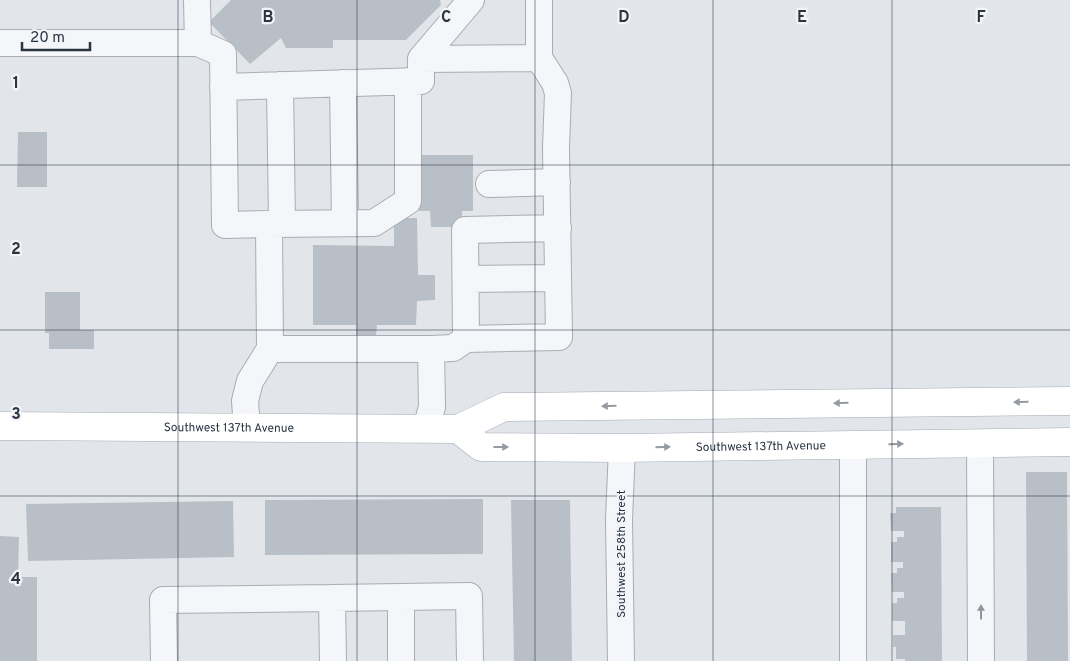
<svg xmlns="http://www.w3.org/2000/svg" width="1070" height="661" viewBox="0 0 1070 661" font-family="Overpass,sans-serif">
<style>
.building{fill:#b9bfc7}
.lines{fill:none;stroke-linecap:round;stroke-linejoin:round}
.minor-casing{stroke:#a7adb4;stroke-width:28}
.major-casing{stroke:#a1aab6;stroke-width:29}
.minor{stroke:#f5f6f9;stroke-width:26}
.major{stroke:#fff;stroke-width:28}
.oneway{fill:#949aa0}
.oneway2{fill:#90959e}
.grid{fill:none;stroke:#2a3442;stroke-width:1;stroke-opacity:0.55}
.labels{text-anchor:middle;stroke-width:4.5;stroke-linejoin:round;paint-order:stroke}
.street-label{font-size:12px;fill:#2a3442;stroke:#f2f4f8}
.grid-label{font-size:16px;text-anchor:middle;font-weight:bold;fill:#2a3442;stroke:#f2f4f8;stroke-width:4.5;stroke-linejoin:round;paint-order:stroke}
</style>
<rect width="100%" height="100%" fill="#e2e6ea"/>
<path class="building" d="M 231,0 L 440,0 L 441,5 L 406,40 L 333,40 L 333,48 L 286,48 L 281,38 L 250,64 L 209,22 Z
M 18,132 L 47,132 L 47,187 L 17,187 Z
M 418,155 L 473,155 L 473,211 L 462,211 L 462,227 L 431,227 L 430,211 L 419,211 Z
M 394,218 L 417,218 L 418,275 L 435,275 L 435,300 L 417,301 L 416,325 L 377,325 L 376,336 L 356,337 L 356,325 L 313,325 L 313,245 L 394,246 Z
M 45,292 L 80,292 L 80,330 L 94,330 L 94,349 L 49,349 L 49,333 L 45,333 Z
M 1026,472 L 1067,472 L 1068,661 L 1027,661 Z
M 483,499 L 483,554 L 265,555 L 265,500 Z
M 511,500 L 570,500 L 572,661 L 514,661 Z
M 233,501 L 234,557 L 28,561 L 26,504 Z
M 896,507 L 941,507 L 942,661 L 905,661 L 905,659 L 896,659 L 896,647 L 893,647 L 893,635 L 905,635 L 905,621 L 892,621 L 892,603 L 897,603 L 897,598 L 904,598 L 904,592 L 892,592 L 891,573 L 897,573 L 897,568 L 903,568 L 903,562 L 891,562 L 891,542 L 897,542 L 897,537 L 904,537 L 904,531 L 891,531 L 890,513 L 896,513 Z
M 0,536 L 19,537 L 18,577 L 37,577 L 37,661 L 0,661 Z"/>
<g class="lines">
<g class="minor-casing">
<path id="minor" d="M 197,0 L 198,43
M 0,43 L 198,43 L 223,54 L 225,225 L 269,224 L 270,349 L 250,381 L 245,401 L 247,428
M 421,59 L 539,58 L 539,0
M 343,83 L 345,223
M 280,85 L 282,224
M 223,87 L 421,81 L 421,59 L 471,0
M 489,184 L 557,182
M 269,224 L 374,223 L 408,201 L 408,81
M 466,279 L 558,278
M 466,339 L 465,230 L 558,228
M 270,349 L 431,349 L 432,407 L 426,429
M 431,349 L 453,348 L 466,339 L 559,337 L 556,148 L 558,93 L 555,83 L 539,58
M 980,443 L 981,661
M 853,445 L 853,661
M 401,597 L 401,661
M 332,598 L 469,596 L 470,661
M 164,661 L 163,600 L 332,598 L 333,661
M 621,661 L 619,519 L 622,448"/>
</g>
<g class="major-casing">
<g id="major">
<path id="s1" d="M 0,426 L 458,429 L 504,407 L 1070,401"/>
<path id="s2" d="M 458,429 L 481,447 L 622,448 L 1070,442"/>
</g>
</g>
<use href="#minor" class="minor"/>
<use href="#major" class="major"/>
</g>
<defs><path id="oneway-solid" d="M-6-.8H1V-3.2L6.5 0L1 3.2V.8H-6Z" transform="scale(1.25)"/></defs>
<g class="oneway">
<use href="#oneway-solid" transform="translate(1021 402) rotate(179)"/>
<use href="#oneway-solid" transform="translate(841 403) rotate(179)"/>
<use href="#oneway-solid" transform="translate(609 406) rotate(179)"/>
<use href="#oneway-solid" transform="translate(896 444) rotate(-1)"/>
<use href="#oneway-solid" transform="translate(501 447)"/>
<use href="#oneway-solid" transform="translate(663 447) rotate(-1)"/>
</g>
<use class="oneway2" href="#oneway-solid" transform="translate(981 612) rotate(-90)"/>
<path class="grid" d="M 178,0 L 178,661M 357,0 L 357,661M 535,0 L 535,661M 713,0 L 713,661M 892,0 L 892,661M 0,165 L 1070,165M 0,330 L 1070,330M 0,496 L 1070,496"/>
<g class="labels">
<g class="street-label">
<text dy="4" stroke="none"><textPath href="#s1" startOffset="229">Southwest 137th Avenue</textPath></text>
<text dy="4" stroke="none"><textPath href="#s2" startOffset="309">Southwest 137th Avenue</textPath></text>
<text transform="translate(621 554) rotate(-90)" y="4">Southwest 258th Street</text>
</g>
</g>
<g class="grid-label">
<text x="268" y="22">B</text>
<text x="446" y="22">C</text>
<text x="624" y="22">D</text>
<text x="802" y="22">E</text>
<text x="981" y="22">F</text>
<text x="16" y="88">1</text>
<text x="16" y="254">2</text>
<text x="16" y="419">3</text>
<text x="16" y="584">4</text>
</g>
<path d="M22 42v8h68v-8" fill="none" stroke="#2a3442" stroke-width="2.5"/>
<text x="30" y="42" font-size="15" fill="#2a3442" stroke="#f2f4f8" stroke-width="4" paint-order="stroke">20 m</text>
</svg>
